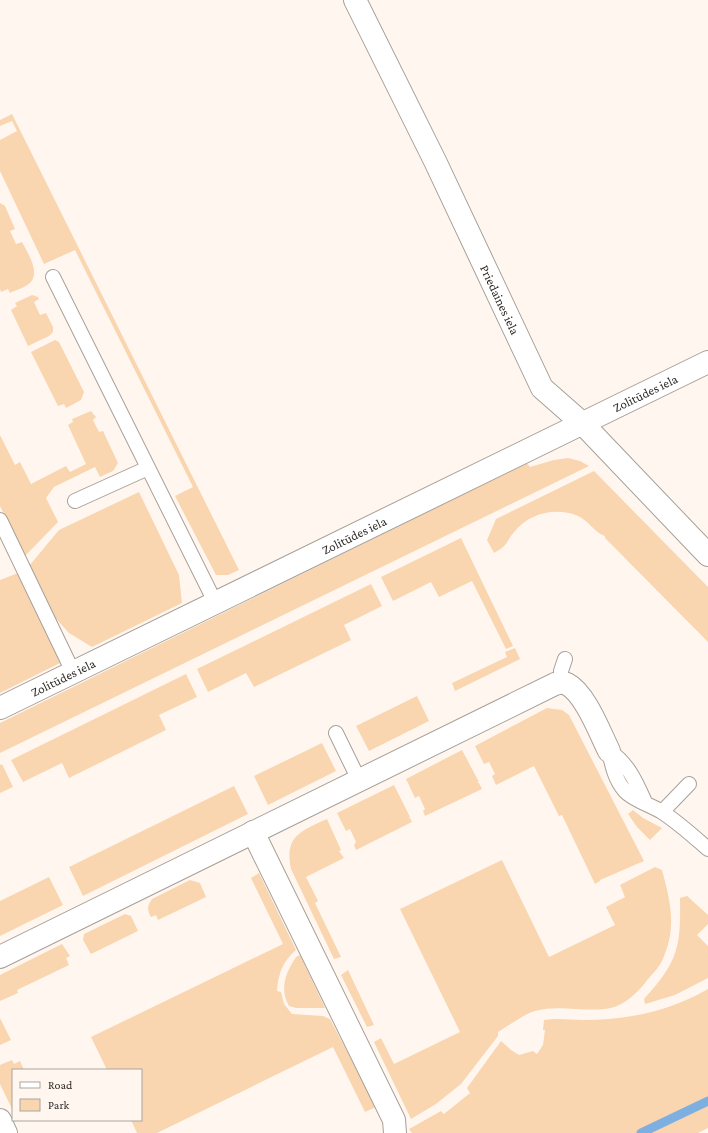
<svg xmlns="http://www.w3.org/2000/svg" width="708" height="1133" viewBox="0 0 708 1133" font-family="'Crimson Pro',serif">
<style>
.green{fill:#f9d5b0}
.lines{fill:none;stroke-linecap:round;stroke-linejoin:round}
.stream{stroke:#7db0e1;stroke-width:9}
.lane-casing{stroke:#a7a099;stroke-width:16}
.street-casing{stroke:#a7a099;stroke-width:24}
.secondary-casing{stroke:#a7a099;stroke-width:24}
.lane{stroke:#fff;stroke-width:14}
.street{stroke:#fff;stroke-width:22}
.secondary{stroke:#fff;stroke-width:22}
.labels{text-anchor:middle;stroke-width:4;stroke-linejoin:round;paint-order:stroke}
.street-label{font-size:13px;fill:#2e2b28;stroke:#fff7ef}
</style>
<rect width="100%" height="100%" fill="#fff7ef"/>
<path class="green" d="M 12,114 L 239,570 L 228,575 L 216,575 L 175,496 L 193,487 L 75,250 L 44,264 L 0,171 L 0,140 L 17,131 L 12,121 L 0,126 L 0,120 Z
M 0,203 L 5,206 L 15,229 L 10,231 L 16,244 L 22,242 C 27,252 41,272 30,283 C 26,287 16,290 10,293 L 8,289 L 1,292 L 0,289 Z
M 32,295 L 38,297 L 39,299 L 34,302 L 40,315 L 46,313 L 53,327 L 53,332 L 49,336 L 28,346 L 11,310 L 17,306 L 15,303 Z
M 55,340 L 59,342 L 84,392 L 81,400 L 66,408 L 64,404 L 58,406 L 31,352 Z
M 91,411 L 96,417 L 93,420 L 99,432 L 103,431 L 118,463 L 113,471 L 100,477 L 95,467 L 54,487 L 46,498 L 58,522 L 25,556 L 0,506 L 0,435 L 15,465 L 20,462 L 31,484 L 66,466 L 70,472 L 86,464 L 68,425 L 73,422 L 72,419 Z
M 568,458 L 580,461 L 589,466 L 0,753 L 0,723 L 527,463 L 530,467 L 554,460 Z
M 594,471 L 708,587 L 708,642 L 605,538 L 605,536 C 595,533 588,520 578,516 C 556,507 530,513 515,531 C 505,542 510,544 494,553 L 487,540 L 496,519 Z
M 139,492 L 179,575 L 182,603 L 92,647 L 69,633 L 49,611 L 29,566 L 59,530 Z
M 461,538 L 513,646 L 506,649 L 472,581 L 439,597 L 431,582 L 393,601 L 381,577 Z
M 18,573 L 60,663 L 0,693 L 0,580 Z
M 371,584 L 382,606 L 344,625 L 351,640 L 254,687 L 246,673 L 208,692 L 197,669 Z
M 515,648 L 520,659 L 455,691 L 452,683 L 507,657 L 505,652 Z
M 186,674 L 197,697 L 159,715 L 166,730 L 69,778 L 62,763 L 23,782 L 11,760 Z
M 417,696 L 429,721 L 369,751 L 356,726 Z
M 547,708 L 562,710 L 569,715 L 644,861 L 600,880 L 600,881 L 595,884 L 562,815 L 559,816 L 534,766 L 496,785 L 492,776 L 495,774 L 489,762 L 484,764 L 475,746 Z
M 322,743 L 336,771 L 268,805 L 254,776 Z
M 462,750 L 479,782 L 476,783 L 479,783 L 482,789 L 425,816 L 423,811 L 425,809 L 419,796 L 415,798 L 406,779 Z
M 2,764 L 13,787 L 0,793 L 0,765 Z
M 394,785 L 410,817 L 408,818 L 410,818 L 412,822 L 356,850 L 354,845 L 356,842 L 350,829 L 346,831 L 337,813 Z
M 234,786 L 248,814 L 83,896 L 69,867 Z
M 633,810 L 643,818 L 662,828 L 650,840 L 637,827 L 628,814 Z
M 327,819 L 341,850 L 339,851 L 344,858 L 306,877 L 318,901 L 315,903 L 341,957 L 334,959 L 291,869 C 284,836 301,831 327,819 Z
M 502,860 L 549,957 L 615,925 L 606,907 L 625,897 L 620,885 L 655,867 L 662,870 C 671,903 677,929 662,961 C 658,969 650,976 645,983 C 637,993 624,1005 611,1008 C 586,1013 560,1004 535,1011 C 522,1015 510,1025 498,1032 L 498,1036 L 461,1084 L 436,1104 L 411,1119 L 374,1042 L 381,1038 L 394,1064 L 460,1032 L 400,909 Z
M 259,873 L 296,950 C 283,961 278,974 277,991 L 281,992 L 284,1004 L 292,1014 L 323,1016 L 330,1019 L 376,1107 L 365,1112 L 333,1047 L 157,1133 L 137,1133 L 131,1120 L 141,1120 L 141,1070 L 107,1070 L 91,1037 L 283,944 L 251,878 Z
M 49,877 L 63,905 L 0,936 L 0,901 Z
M 190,880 L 200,883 L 206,897 L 158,920 L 156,915 L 151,917 C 147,910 147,906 152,899 Z
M 687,896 L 708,915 L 708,924 L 697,935 L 708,946 L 708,978 L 675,995 L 645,1004 L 644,999 C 678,962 681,947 680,898 Z
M 125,914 L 131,916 L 138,931 L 91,954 L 83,940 L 84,934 Z
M 62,944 L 70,956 L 66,958 L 69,965 L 17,990 L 18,993 L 0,1001 L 0,975 Z
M 300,955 L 325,1008 L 296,1008 L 289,1006 C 279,989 286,972 296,957 Z
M 348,970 L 374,1025 L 367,1027 L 341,975 Z
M 708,989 L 708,1128 L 698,1133 L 412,1133 L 409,1129 L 441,1111 L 444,1114 L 470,1093 L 467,1088 L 501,1041 L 511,1050 L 519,1055 L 533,1051 L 537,1054 L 543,1045 L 545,1030 L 543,1030 L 544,1020 C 558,1018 570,1020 584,1020 C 628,1020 670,1011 708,989 Z
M 0,1018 L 11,1040 L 0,1045 Z
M 12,1060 L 14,1064 L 20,1061 L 24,1070 L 13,1070 L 13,1111 L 0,1084 L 0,1065 Z"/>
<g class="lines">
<path class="stream" d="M 641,1133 L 708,1101"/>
<g class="lane-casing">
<path id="lane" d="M 53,277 L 215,602
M 75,501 L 148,468
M 0,520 L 73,672
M 561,683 L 561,671 L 565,659
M 336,733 L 359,780
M 609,751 C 612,765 615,780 625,791 C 633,800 651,805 662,812 C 679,823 693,836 708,849
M 609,751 C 628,763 636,782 645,802
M 662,812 L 689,784"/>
</g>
<g class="street-casing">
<g id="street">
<path id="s1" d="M 355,0 L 435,161 L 542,388 L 583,424 L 708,555"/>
<path d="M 253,832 L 394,1120 L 395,1133"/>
<path d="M 0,957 L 555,684 C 559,683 563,682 567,684 C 585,693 600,733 609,751"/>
<path d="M 0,1120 L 6,1133"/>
</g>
</g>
<g class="secondary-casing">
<g id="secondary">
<path id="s2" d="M 0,708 L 708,362"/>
</g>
</g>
<use href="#lane" class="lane"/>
<use href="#street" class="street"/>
<use href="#secondary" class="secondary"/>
</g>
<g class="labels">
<g class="street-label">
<text dy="5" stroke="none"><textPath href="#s1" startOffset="333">Priedaines iela</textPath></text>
<text dy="5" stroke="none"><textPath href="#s2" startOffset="718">Zolitūdes iela</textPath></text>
<text dy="5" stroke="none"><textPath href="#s2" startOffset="394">Zolitūdes iela</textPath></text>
<text dy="5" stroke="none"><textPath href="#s2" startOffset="70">Zolitūdes iela</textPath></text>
</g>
</g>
<rect x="12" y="1069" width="130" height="52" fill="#fff7ef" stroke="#aba59f"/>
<rect x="20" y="1082" width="20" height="6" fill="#ffffff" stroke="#aba59f"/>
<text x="48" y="1089" font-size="12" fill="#2e2b28">Road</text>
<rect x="20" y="1099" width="20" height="12" fill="#f9d5b0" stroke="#aba59f"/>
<text x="48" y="1109" font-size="12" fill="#2e2b28">Park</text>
</svg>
